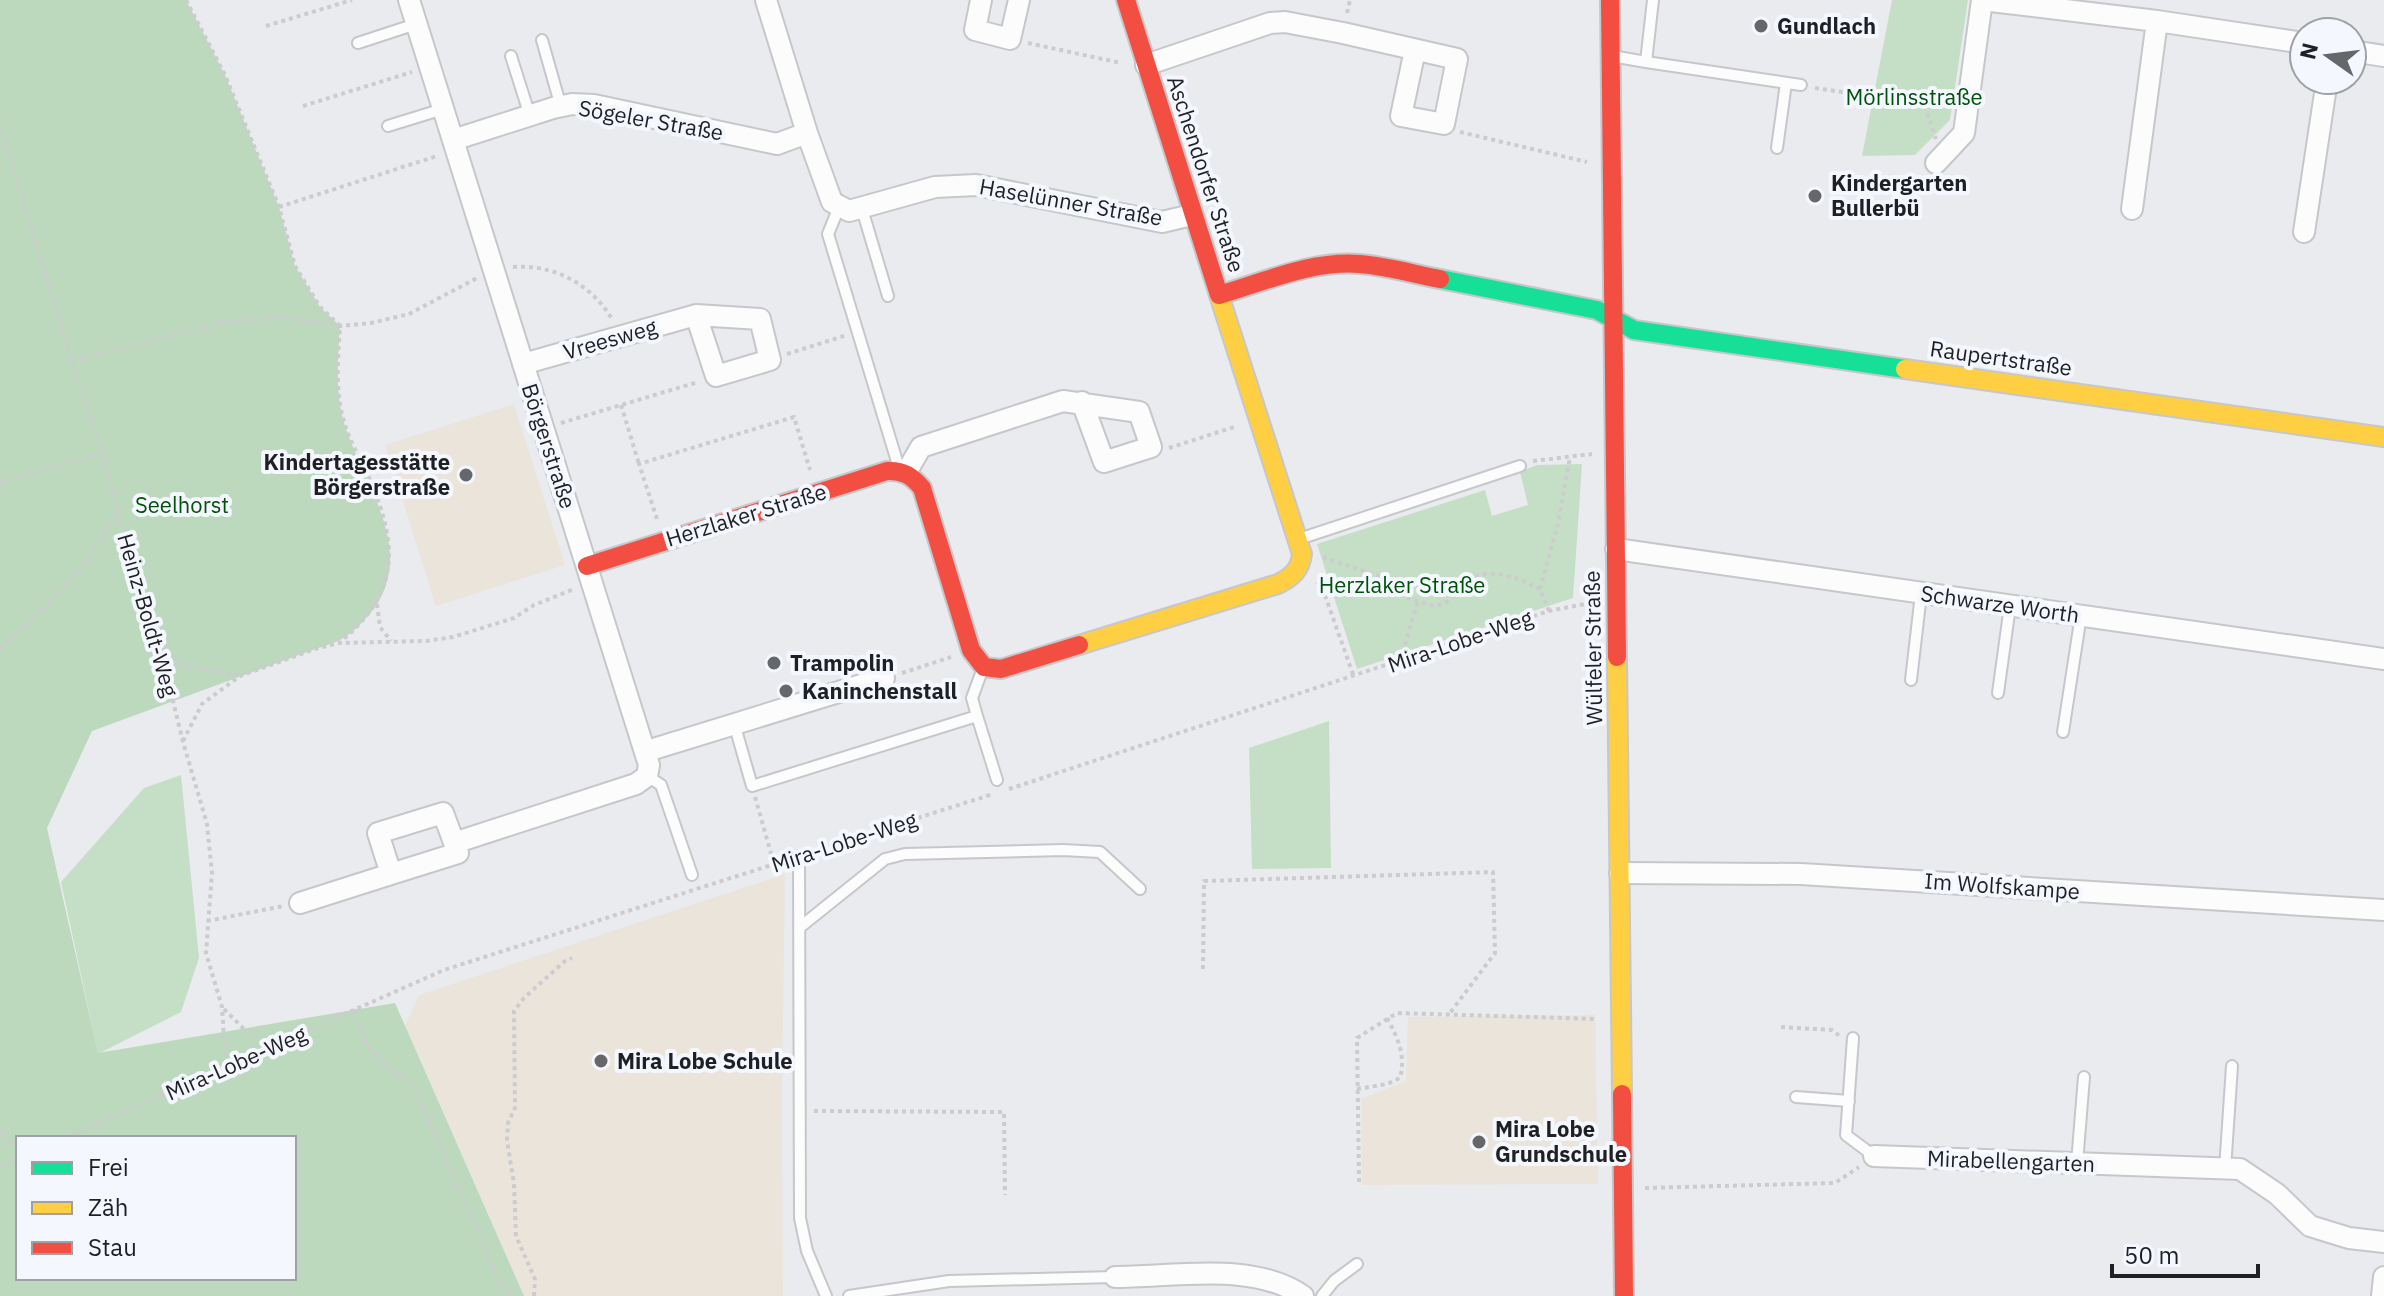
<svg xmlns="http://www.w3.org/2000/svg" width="2384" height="1296" viewBox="0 0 2384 1296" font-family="'IBM Plex Sans',sans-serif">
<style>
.education{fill:#ebe4db}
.green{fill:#c5dfc6}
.forest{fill:#bcd9be;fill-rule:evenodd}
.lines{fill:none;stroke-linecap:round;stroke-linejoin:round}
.lane-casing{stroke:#c6c7ca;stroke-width:14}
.street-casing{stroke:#c6c7ca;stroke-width:24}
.fast-casing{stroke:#c6c7ca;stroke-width:22}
.slow-casing{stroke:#c6c7ca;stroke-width:22}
.jam-casing{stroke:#c6c7ca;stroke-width:22}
.path{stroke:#ccccce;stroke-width:4;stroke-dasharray:4 4;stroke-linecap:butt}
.lane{stroke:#fcfcfd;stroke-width:10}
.street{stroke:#fcfcfd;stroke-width:20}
.fast{stroke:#16e098;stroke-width:18}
.slow{stroke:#ffcf43;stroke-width:18}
.jam{stroke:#f24e42;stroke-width:18}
.poi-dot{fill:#66676a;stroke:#f5f7ff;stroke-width:3}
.labels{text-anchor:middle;stroke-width:8;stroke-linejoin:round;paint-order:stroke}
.poi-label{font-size:22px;font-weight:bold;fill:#1f2023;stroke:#f5f7ff;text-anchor:start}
.park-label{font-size:22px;fill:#00520b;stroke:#f5f7ff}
.street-label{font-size:22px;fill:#1f2023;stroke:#f5f7ff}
</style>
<rect width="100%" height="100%" fill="#eaebef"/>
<path class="education" d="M 514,404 L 565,565 L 436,606 L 385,445 Z
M 785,874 L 782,1096 L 783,1296 L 524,1296 L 405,1026 L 419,995 Z
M 1595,1015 L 1598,1184 L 1362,1185 L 1361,1099 L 1406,1081 L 1408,1017 Z"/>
<path class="green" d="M 1892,0 L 1968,0 L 1950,120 L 1915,155 L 1862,156 Z
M 1582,464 L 1573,598 L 1357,669 L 1317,544 L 1485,490 L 1492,516 L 1528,505 L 1520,472 L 1537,465 Z
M 1329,721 L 1331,868 L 1252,869 L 1249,748 Z
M 181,775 L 199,958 L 181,1012 L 98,1054 L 61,882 L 144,788 Z"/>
<path class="forest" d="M 0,0 L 186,0 L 225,75 L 279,207 L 295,266 L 320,307 L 340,326 C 338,357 335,388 343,419 C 359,478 420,550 372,611 C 355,632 344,641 318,648 L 92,731 L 47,828 L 98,1053 L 395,1003 L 524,1296 L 0,1296 ZM 18,1138 L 294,1138 L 294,1278 L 18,1278 Z"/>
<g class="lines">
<g class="lane-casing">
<path id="lane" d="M 542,40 L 561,107
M 358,43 L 416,24
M 511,56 L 530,116
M 1612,56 L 1646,62 L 1653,0
M 1646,62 L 1801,85
M 388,126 L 443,109
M 1777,148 L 1786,83
M 839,207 L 828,234 L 899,468
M 862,209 L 888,296
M 1302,538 L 1520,466
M 1911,680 L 1921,594
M 1998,693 L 2010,606
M 977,716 L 997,780
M 734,723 L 752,786 L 977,716 L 972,698 L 983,668
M 2063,732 L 2081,615
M 647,776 L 661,785 L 692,875
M 799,856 L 800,1218 L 807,1251 L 826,1296
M 799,928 L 885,859 L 905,854 L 1063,850 L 1100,852 L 1140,889
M 1853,1038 L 1846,1135 L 1874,1156
M 1796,1097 L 1849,1101
M 2077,1163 L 2084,1077
M 2225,1169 L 2232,1066
M 849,1296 L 949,1281 L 1115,1277
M 1322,1296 L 1334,1281 L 1357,1264"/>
</g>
<g class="street-casing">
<path id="street" d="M 409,0 L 649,765 L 647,776 L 636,784 L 454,843
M 766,0 L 807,133 L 832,202 L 849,211 L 935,187 L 976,185 L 1162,222 L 1192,215
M 981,0 L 975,30 L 1010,39 L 1019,0
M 2352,51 L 2384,56
M 1146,65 L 1270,23 L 1285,22 L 1343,33 L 1457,59 L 1444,124 L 1401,116 L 1415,50
M 453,140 L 553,108 L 572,104 L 594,105 L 777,144 L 807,133
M 1936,163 L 1964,133 L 1982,0 L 2157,21 L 2304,43
M 2132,209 L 2157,21
M 2304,232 L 2327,80
M 523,364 L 696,315 L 760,319 L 770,360 L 716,376 L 696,315
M 907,471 L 921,447 L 1063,401 L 1139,412 L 1151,447 L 1104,462 L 1082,402
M 1616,549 L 2384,659
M 647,751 L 884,678
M 443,813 L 458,853 L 391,874 L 378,833 Z
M 1620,873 L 1801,874 L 2384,910
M 300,903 L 391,874
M 1874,1156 L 2240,1169 L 2277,1194 L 2310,1226 L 2349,1238 L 2384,1242
M 1115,1277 C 1174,1277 1253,1261 1303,1296
M 2382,1296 L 2384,1277"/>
</g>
<g class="fast-casing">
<path id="fast" d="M 1440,279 L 1597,310 L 1634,330 L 1905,369"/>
</g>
<g class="slow-casing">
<path id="slow" d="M 1905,369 L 2384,437
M 1079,645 L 1278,584 C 1292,577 1300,570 1302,554 L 1219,295
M 1617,657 L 1622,1094"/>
</g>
<g class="jam-casing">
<path id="jam" d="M 1126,0 L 1219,295 C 1264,282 1312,260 1360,264 C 1386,266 1414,274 1440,279
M 1610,0 L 1617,657
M 587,566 L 887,471 C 903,470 912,476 922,488 L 971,650 L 984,667 L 1001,669 L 1079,645
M 1622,1094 L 1624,1296"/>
</g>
<path class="path" d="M 186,0 L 225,75 L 279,207 L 295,266 L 320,307 L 340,326 C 338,357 335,388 343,418 C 349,442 363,462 372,485 C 400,552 396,596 339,643
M 1347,13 L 1350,0
M 266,26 L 352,0
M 1028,43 L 1121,63
M 1815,88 L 1924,104 L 1936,139
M 303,106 L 412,72
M 0,125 L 72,361 L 103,453 L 117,508 L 160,648 L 183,742 L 207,824 L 212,873 L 206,953 L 222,1007 L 226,1068
M 1460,132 L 1587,162
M 279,207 L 437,156
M 513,267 C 554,264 591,284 612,319
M 787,354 L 844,336
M 72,361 L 224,322 L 286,317 L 340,326 L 371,323 L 409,314 L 479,277
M 621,405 L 639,464
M 561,423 L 698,382
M 1169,448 L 1237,426
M 1533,461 L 1592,454
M 0,482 L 103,453
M 657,519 L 639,464 L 794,417 L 810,470
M 1323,557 L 1392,581 C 1396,593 1402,596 1414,600 C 1422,602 1431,607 1439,605 C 1456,602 1461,577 1485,574 C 1506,572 1523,581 1540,589
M 1317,582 L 1322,587 L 1354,677
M 377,604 L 380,627 L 391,641
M 1549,611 L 1540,589 L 1558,524 L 1570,457
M 0,648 C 43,610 93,564 116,510
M 161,649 L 182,665 L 238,675
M 1400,660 L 1418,601
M 902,673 L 951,657
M 183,741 L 202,704 L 240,676 L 318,648 L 339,643 L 426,641 L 453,637 L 514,618 L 534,605 L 574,589
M 1009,789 L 1549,611 L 1595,602
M 755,797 L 774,864
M 811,852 L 993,794
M 207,921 L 284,906
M 1203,969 L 1204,881 L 1493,872 L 1495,953 L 1450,1013
M 224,1009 L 245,1030 L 273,1047
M 355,1009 L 366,1044 L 379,1060 L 413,1084 L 497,1276 L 502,1286 L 516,1296
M 1781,1027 L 1832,1030 L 1841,1037
M 1357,1089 L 1387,1084 L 1400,1078 C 1406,1056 1398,1038 1387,1018
M 814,1111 L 1004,1112 L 1005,1195
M 0,1125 L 6,1141 L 16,1143 L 18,1158
M 65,1138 L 444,970 L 787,860
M 0,1166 L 18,1158
M 1359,1182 L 1357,1038 L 1397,1013 L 1597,1019
M 1645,1188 L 1835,1183 L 1859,1167
M 534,1296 L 535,1279 L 516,1236 L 514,1184 L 507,1140 L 508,1123 L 515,1108 L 514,1011 L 524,998 L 565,961 L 572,958"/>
<use href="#lane" class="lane"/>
<use href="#street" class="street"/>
<use href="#fast" class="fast"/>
<use href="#slow" class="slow"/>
<use href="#jam" class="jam"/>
</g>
<g class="poi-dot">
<circle cx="1761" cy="26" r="8"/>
<circle cx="1815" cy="196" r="8"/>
<circle cx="466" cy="475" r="8"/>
<circle cx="774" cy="663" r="8"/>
<circle cx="786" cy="691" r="8"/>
<circle cx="601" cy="1061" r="8"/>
<circle cx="1479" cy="1142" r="8"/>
</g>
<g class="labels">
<g class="poi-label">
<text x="1777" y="34">Gundlach</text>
<text x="1831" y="191">Kindergarten<tspan x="1831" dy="25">Bullerbü</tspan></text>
<text x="450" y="470" text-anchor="end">Kindertagesstätte<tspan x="450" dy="25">Börgerstraße</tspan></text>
<text x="790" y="671">Trampolin</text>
<text x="802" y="699">Kaninchenstall</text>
<text x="617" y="1069">Mira Lobe Schule</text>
<text x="1495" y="1137">Mira Lobe<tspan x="1495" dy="25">Grundschule</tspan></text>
</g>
<g class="park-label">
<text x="1914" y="105">Mörlinsstraße</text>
<text x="182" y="513">Seelhorst</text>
<text x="1402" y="593">Herzlaker Straße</text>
</g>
<g class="street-label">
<text transform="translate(651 120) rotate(10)" y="8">Sögeler Straße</text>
<text transform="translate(1206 174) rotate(72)" y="8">Aschendorfer Straße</text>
<text transform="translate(1071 202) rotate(10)" y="8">Haselünner Straße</text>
<text transform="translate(610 339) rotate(-16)" y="8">Vreesweg</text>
<text transform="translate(2001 358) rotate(8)" y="8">Raupertstraße</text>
<text transform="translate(549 446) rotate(72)" y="8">Börgerstraße</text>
<text transform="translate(746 515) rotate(-17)" y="8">Herzlaker Straße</text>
<text transform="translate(2000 604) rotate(8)" y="8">Schwarze Worth</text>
<text transform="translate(148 615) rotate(74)" y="8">Heinz-Boldt-Weg</text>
<text transform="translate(1460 641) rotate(-19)" y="8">Mira-Lobe-Weg</text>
<text transform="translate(1593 648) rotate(-91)" y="8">Wülfeler Straße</text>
<text transform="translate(844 842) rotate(-18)" y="8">Mira-Lobe-Weg</text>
<text transform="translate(2002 886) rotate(4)" y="8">Im Wolfskampe</text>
<text transform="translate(236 1063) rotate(-24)" y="8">Mira-Lobe-Weg</text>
<text transform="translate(2011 1161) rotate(2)" y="8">Mirabellengarten</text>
</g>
</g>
<rect x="16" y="1136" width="280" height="144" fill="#f5f7ff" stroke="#9fa1a7" stroke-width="2"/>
<rect x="32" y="1162" width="40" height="12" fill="#16e098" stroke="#9fa1a7" stroke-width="2"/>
<text x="88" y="1176" font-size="24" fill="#1f2023">Frei</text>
<rect x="32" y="1202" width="40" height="12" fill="#ffcf43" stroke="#9fa1a7" stroke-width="2"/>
<text x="88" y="1216" font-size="24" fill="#1f2023">Zäh</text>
<rect x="32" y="1242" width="40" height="12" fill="#f24e42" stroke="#9fa1a7" stroke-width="2"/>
<text x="88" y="1256" font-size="24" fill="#1f2023">Stau</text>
<g transform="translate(2328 56) rotate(284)"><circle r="38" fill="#f5f7ff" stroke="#9fa1a7" stroke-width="2"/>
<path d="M0-6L14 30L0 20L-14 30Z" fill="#66676a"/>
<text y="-12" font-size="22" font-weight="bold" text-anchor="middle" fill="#1f2023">N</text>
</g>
<path d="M2112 1264v12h146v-12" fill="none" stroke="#1f2023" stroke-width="4"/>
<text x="2124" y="1264" font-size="24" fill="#1f2023" stroke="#f5f7ff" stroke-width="6" paint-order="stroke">50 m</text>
</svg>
